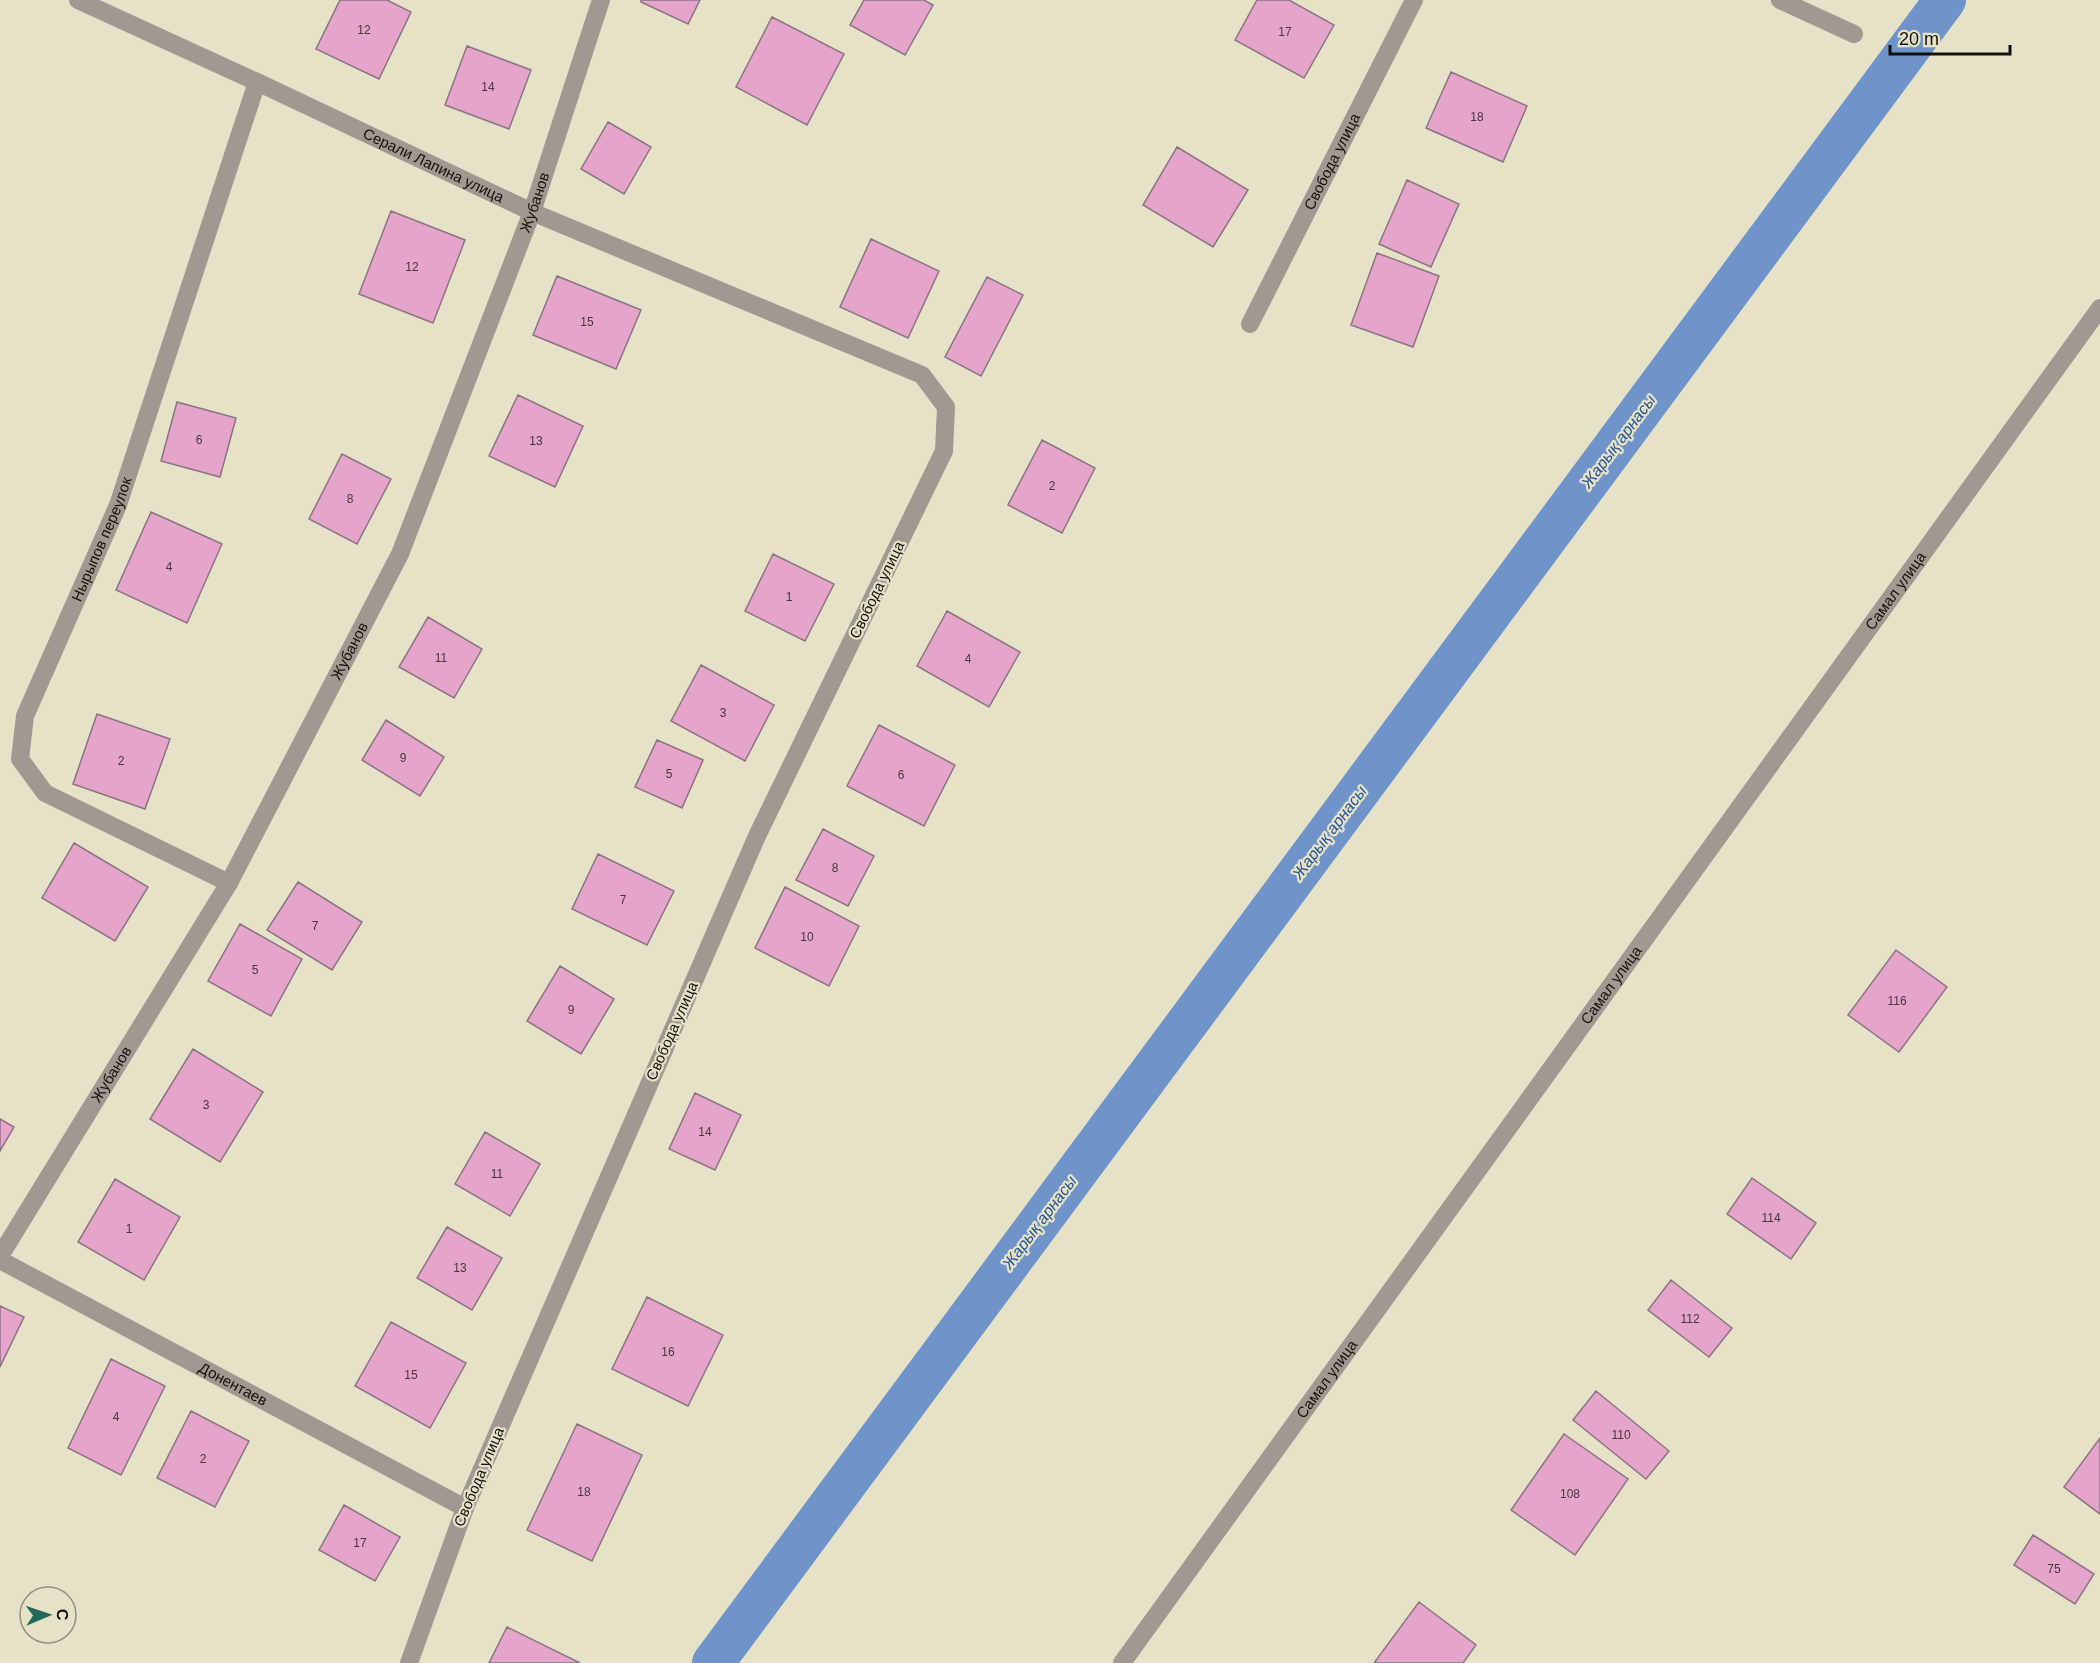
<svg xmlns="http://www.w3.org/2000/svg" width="2100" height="1663" viewBox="0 0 2100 1663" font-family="Arial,sans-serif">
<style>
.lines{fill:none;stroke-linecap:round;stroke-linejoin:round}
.canal{stroke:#6e94c9;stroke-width:42}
.building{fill:#e5a5cb;stroke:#8c7482;stroke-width:1.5}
.street{stroke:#a29891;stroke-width:18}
.labels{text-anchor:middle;stroke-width:4.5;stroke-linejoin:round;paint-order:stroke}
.number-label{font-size:12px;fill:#483639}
.street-label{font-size:15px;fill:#131108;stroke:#e6e2c8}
.water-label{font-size:16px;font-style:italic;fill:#245697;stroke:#e6e2c8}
</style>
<rect width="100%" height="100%" fill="#e6e2c8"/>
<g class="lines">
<path class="canal" d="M 713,1663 L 1945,0"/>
</g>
<path class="building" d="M 340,0 L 387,0 L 411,12 L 379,79 L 316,49 Z
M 641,0 L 700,0 L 688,24 L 641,2 Z
M 864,0 L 924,0 L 933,5 L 905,55 L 850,25 Z
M 1257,0 L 1289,0 L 1334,25 L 1304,78 L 1235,40 Z
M 772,17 L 844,54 L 807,125 L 736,87 Z
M 467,46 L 531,70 L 509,129 L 445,105 Z
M 1451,72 L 1527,106 L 1503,162 L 1426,128 Z
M 608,122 L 651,147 L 624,194 L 581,169 Z
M 1177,147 L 1248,190 L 1213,247 L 1143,205 Z
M 1407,180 L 1459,204 L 1431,267 L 1379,244 Z
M 391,211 L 465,240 L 433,323 L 359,294 Z
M 871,239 L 939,271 L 908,338 L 840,307 Z
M 1377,253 L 1439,276 L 1413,347 L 1351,325 Z
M 557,276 L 641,310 L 616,369 L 533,335 Z
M 987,277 L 1023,295 L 981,376 L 945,357 Z
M 518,395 L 583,426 L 555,487 L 489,456 Z
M 177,402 L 236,418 L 220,477 L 161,461 Z
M 1042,440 L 1095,468 L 1062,533 L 1008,505 Z
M 342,454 L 391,479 L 357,544 L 309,519 Z
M 151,512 L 222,544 L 187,623 L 116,590 Z
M 773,554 L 834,584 L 805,641 L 745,611 Z
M 947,611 L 1020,652 L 989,707 L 917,666 Z
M 428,617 L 482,649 L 454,698 L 399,667 Z
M 701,665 L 774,705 L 745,761 L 671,721 Z
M 97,714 L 170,739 L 145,809 L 73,784 Z
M 386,720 L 444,757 L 420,796 L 362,760 Z
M 879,725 L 955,765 L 924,826 L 847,786 Z
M 657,740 L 703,760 L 682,808 L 635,787 Z
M 823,829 L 874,856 L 848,906 L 796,880 Z
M 74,843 L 148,887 L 115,941 L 42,898 Z
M 598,854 L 674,891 L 647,945 L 572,909 Z
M 298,882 L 362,922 L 332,970 L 267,930 Z
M 785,887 L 859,926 L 829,986 L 755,948 Z
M 240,924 L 302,959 L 271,1016 L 208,981 Z
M 1896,950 L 1947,987 L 1899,1052 L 1848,1015 Z
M 560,966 L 614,999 L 581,1054 L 527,1021 Z
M 193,1049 L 263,1092 L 220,1162 L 150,1119 Z
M 695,1093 L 741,1115 L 715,1170 L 669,1149 Z
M 0,1119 L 14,1127 L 0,1151 Z
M 485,1132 L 540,1164 L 510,1216 L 455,1184 Z
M 1752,1178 L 1816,1223 L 1791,1259 L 1727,1214 Z
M 115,1179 L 180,1217 L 144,1280 L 78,1242 Z
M 447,1227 L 502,1258 L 472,1310 L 417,1278 Z
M 1671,1280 L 1732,1328 L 1709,1357 L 1648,1310 Z
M 647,1297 L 723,1335 L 688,1406 L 612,1369 Z
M 0,1306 L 24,1317 L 0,1367 Z
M 391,1322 L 466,1363 L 430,1428 L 355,1386 Z
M 111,1359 L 165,1386 L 121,1475 L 68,1448 Z
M 1596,1391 L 1669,1451 L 1646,1479 L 1573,1420 Z
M 191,1411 L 249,1441 L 215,1507 L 157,1478 Z
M 577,1424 L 642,1455 L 592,1561 L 527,1530 Z
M 1564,1434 L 1628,1479 L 1575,1555 L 1511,1510 Z
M 2100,1438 L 2100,1514 L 2064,1487 Z
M 344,1505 L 400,1537 L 375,1581 L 319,1550 Z
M 2033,1535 L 2094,1574 L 2075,1604 L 2014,1565 Z
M 1419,1602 L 1476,1645 L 1463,1663 L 1374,1663 Z
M 507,1627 L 580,1663 L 489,1663 Z"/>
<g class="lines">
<g class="street">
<path id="s1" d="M 78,0 L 257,82 L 532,212 L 922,375 L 946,407 L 944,451 L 757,836 L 465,1508 L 409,1663"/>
<path d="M 1780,0 L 1854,34"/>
<path id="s2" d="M 1250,324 L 1414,0"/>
<path id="s3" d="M 229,883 L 45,793 L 20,759 L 25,716 L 118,505 L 257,82"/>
<path id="s4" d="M 0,1256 L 229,883 L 400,554 L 532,212 L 601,0"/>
<path id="s5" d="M 0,1260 L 465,1508"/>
<path id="s6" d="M 1122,1663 L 2100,308"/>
</g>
</g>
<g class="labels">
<g class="number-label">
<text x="364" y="34">12</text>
<text x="1285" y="36">17</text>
<text x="488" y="91">14</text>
<text x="1477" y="121">18</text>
<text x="412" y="271">12</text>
<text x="587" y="326">15</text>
<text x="199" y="444">6</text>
<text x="536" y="445">13</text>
<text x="1052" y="490">2</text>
<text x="350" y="503">8</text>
<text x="169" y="571">4</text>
<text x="789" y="601">1</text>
<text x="441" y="662">11</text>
<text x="968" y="663">4</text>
<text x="723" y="717">3</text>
<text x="403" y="762">9</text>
<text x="121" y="765">2</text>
<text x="669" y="778">5</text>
<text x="901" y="779">6</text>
<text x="835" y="872">8</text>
<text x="623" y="904">7</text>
<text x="315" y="930">7</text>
<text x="807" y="941">10</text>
<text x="255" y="974">5</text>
<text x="1897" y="1005">116</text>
<text x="571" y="1014">9</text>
<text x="206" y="1109">3</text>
<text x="705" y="1136">14</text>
<text x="497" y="1178">11</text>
<text x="1771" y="1222">114</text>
<text x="129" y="1233">1</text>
<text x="460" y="1272">13</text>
<text x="1690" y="1323">112</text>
<text x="668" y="1356">16</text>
<text x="411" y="1379">15</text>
<text x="116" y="1421">4</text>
<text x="1621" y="1439">110</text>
<text x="203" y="1463">2</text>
<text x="584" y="1496">18</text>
<text x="1570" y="1498">108</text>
<text x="360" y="1547">17</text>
<text x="2054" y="1573">75</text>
</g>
<g class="street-label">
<text dy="5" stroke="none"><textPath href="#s2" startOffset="182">Свобода улица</textPath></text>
<text dy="5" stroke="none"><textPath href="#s1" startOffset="392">Серали Лапина улица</textPath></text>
<text dy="5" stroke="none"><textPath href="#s4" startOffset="1185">Жубанов</textPath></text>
<text dy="5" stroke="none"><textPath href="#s3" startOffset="483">Нырыпов переулок</textPath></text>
<text transform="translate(877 590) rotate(-64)" y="5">Свобода улица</text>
<text dy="5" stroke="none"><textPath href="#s6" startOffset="1322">Самал улица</textPath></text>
<text dy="5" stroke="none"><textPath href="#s4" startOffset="699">Жубанов</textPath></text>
<text dy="5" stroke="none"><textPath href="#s6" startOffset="836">Самал улица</textPath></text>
<text transform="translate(672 1031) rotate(-66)" y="5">Свобода улица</text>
<text dy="5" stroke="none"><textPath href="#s4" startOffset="213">Жубанов</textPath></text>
<text dy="5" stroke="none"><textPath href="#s6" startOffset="350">Самал улица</textPath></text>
<text dy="5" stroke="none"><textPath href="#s5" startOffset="264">Донентаев</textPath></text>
<text transform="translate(479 1477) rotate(-67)" y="5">Свобода улица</text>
</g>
<g class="water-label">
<text transform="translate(1618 441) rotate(-53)" y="6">Жарық арнасы</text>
<text transform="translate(1329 832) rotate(-53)" y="6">Жарық арнасы</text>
<text transform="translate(1039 1222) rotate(-53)" y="6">Жарық арнасы</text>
</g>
</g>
<g transform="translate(48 1615) rotate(88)"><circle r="28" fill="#e6e2c8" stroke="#928e7b" stroke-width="1.5"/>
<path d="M0-4.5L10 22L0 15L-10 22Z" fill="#256859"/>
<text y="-9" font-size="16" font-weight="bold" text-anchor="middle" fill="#131108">С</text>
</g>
<path d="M1890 45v9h120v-9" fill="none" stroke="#131108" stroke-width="3"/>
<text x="1899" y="45" font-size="18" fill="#131108" stroke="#e6e2c8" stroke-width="4.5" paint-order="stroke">20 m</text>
</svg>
